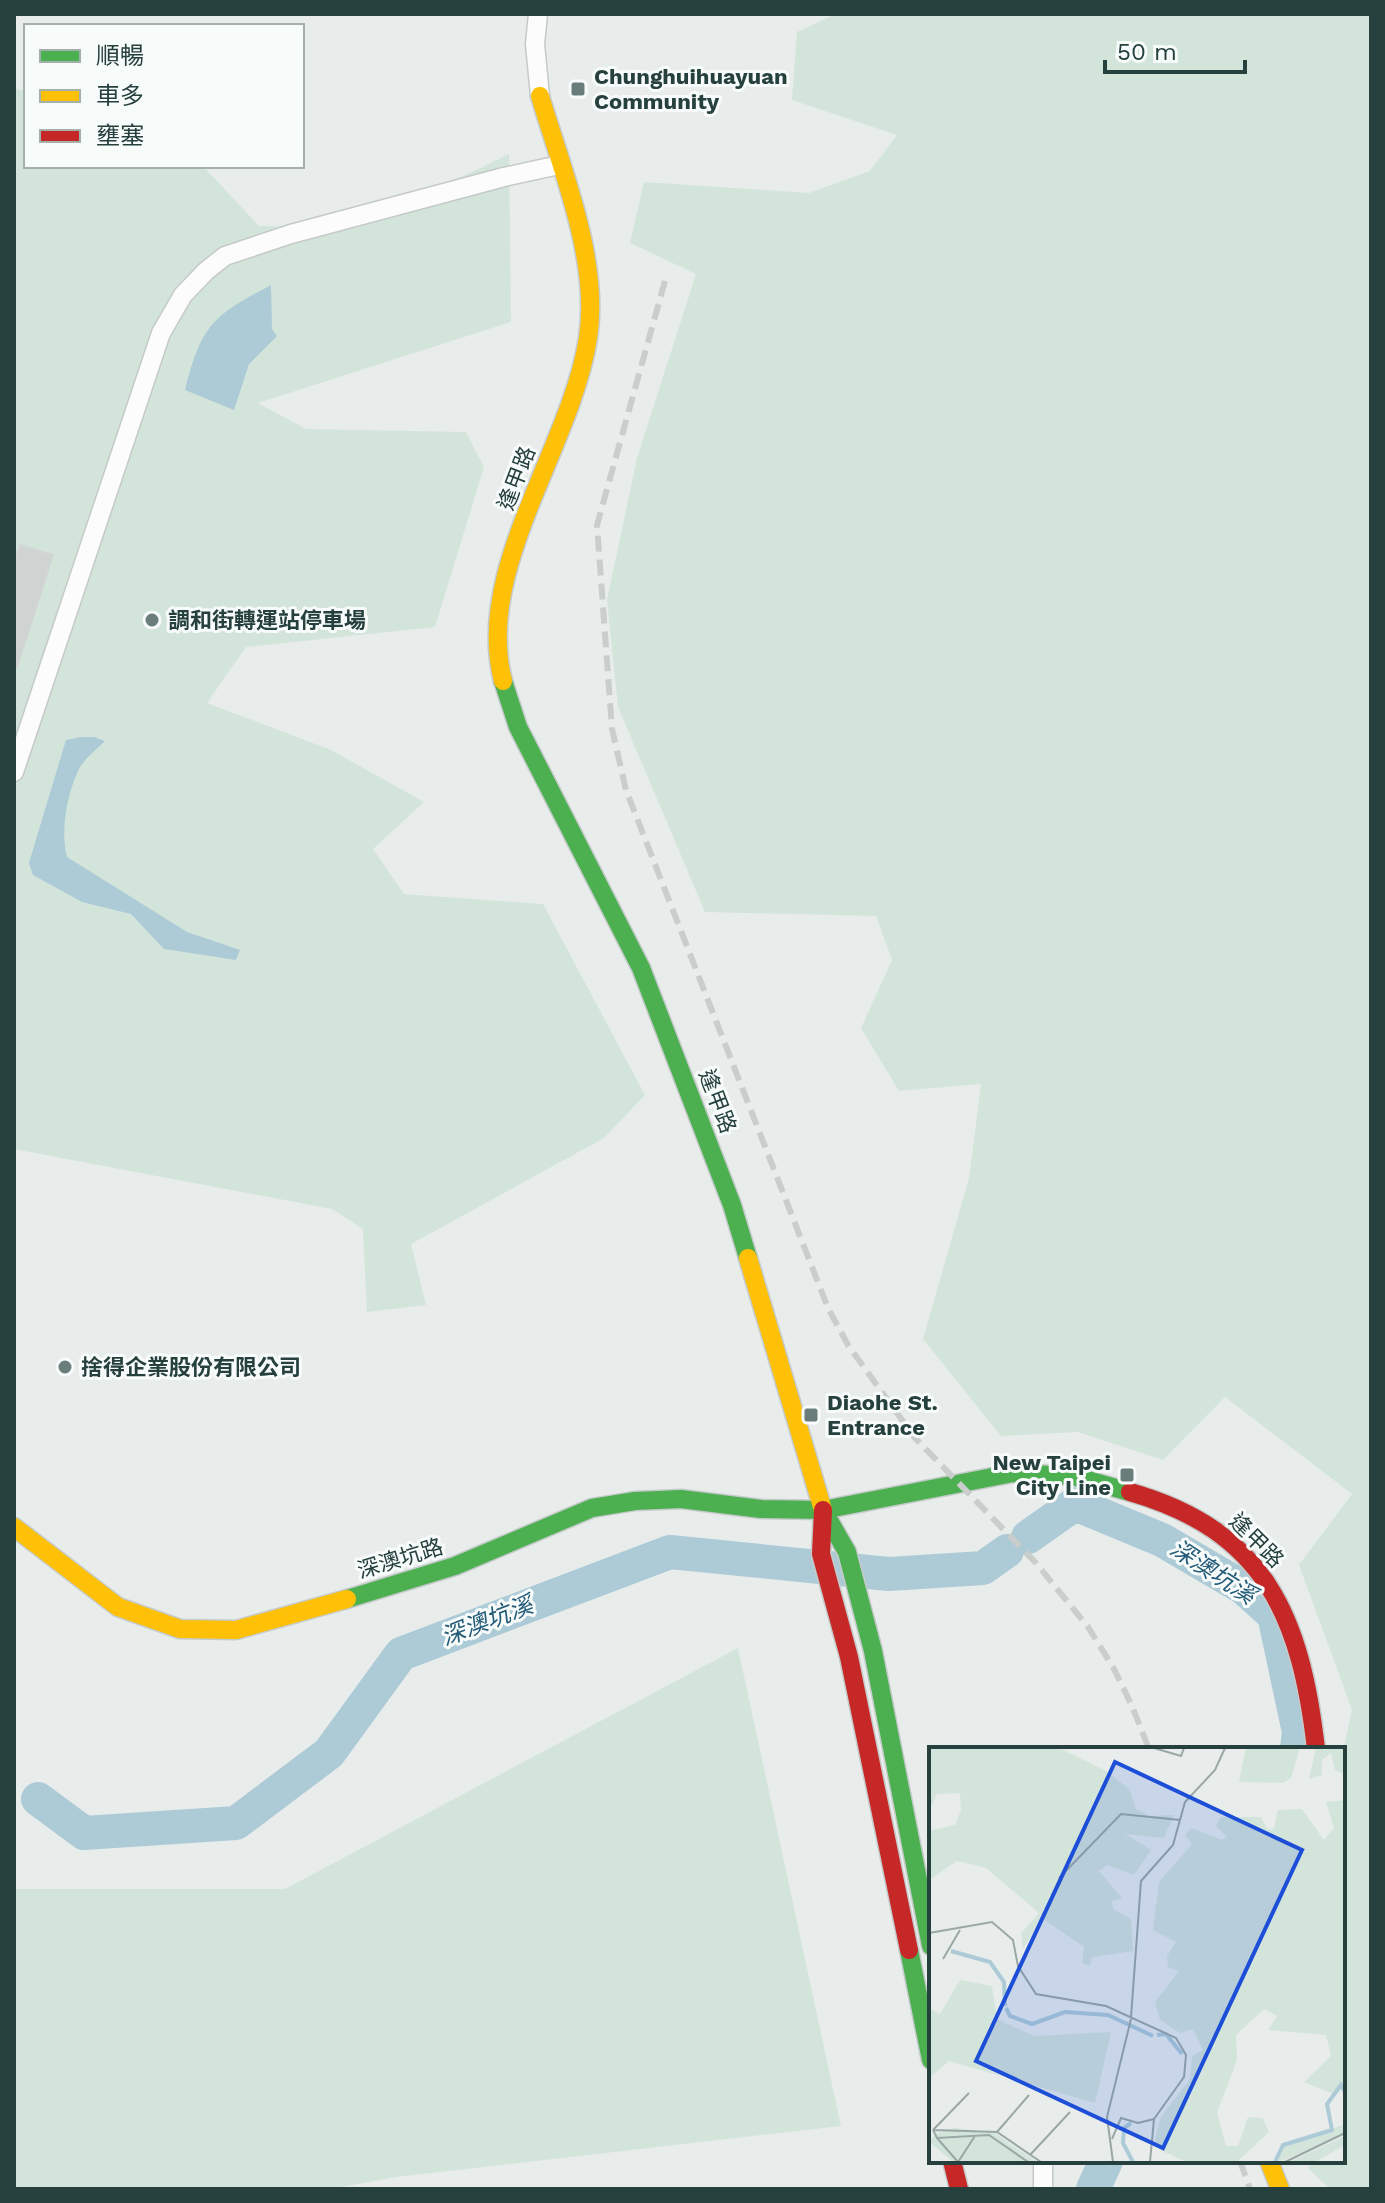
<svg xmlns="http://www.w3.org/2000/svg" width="1385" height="2203" font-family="'Work Sans','Noto Sans TC',sans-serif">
<rect width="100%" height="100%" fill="#e8edeb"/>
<!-- green -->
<path fill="#d3e4db" d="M836 14H1371V2189H1330L1309 2169 1308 2161H1343V1751L1352 1710 1299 1565 1352 1494 1225 1397 1163 1460 1078 1432 1001 1436 923 1339 969 1178 981 1084 899 1091 861 1028 892 960 876 916 705 912 618 707 607 600 637 458 696 274 630 243 644 182 809 193 870 171 897 135 792 100 797 32Z
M14 88 26 91V166H203L259 226 357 228 509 154 511 322 258 403 306 429 466 432 484 467 435 627 246 647 207 703 331 750 424 802 373 849 404 894 543 904 645 1095 604 1138 411 1244 426 1305 367 1312 363 1229 332 1209 14 1149Z
M738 1648 841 2126 396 2177 332 2189H14V1889H285Z"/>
<!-- water -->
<path fill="#adcad7" d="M271 285 272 329 277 336 249 364 234 410 185 390C202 324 213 316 271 285Z
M81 737H94L105 741C97 749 84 759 79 769 67 794 60 830 67 857L187 932 240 950 236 960 164 949 131 914 82 902 33 875 29 863 66 740Z"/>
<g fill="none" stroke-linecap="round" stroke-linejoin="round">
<!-- river -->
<path stroke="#adcad7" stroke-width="34" d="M1028 1537 1075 1504 1162 1540 1244 1588 1274 1615 1299 1732 1297 1749
M38 1799 84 1833 236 1823 329 1753 401 1654 670 1552 889 1574 983 1568 1007 1551
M1093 2189 1106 2161"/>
</g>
<!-- building -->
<path fill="#cfd4d3" stroke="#d1d6d4" stroke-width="2" d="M20 545 53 555 17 667 14 666V564Z"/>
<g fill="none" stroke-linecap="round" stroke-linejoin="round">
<!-- street casing -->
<g stroke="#c5cac8" stroke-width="21">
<path id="street" d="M538 14 535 44 540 96
M14 772 161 333 183 295 206 271 225 256 291 234 504 177 559 165
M1043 2189V2161"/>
</g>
<!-- fast casing -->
<g stroke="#c5cbca" stroke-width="21">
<path id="fast" d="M503 681 518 727 641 968 732 1205 748 1258
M823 1510 847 1552 873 1651 931 1946
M347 1599 455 1566 592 1508 635 1501 681 1499 761 1509 823 1510 1013 1473 1073 1476 1130 1492
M909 1950 931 2060"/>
</g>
<!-- slow casing -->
<g stroke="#c5cbca" stroke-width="21">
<path id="slow" d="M503 681C474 569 571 448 588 338 600 261 562 170 540 96
M748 1258 823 1510
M14 1527 118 1607 180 1629 236 1630 347 1599
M1269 2161 1280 2189"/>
</g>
<!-- jam casing -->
<g stroke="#c5cbca" stroke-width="21">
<path id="jam" d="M1130 1492C1266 1531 1301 1618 1316 1749
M823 1510 821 1554 849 1657 909 1950
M952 2161 959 2189"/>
</g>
<!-- street -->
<use href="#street" stroke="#fcfcfc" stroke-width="18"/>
<!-- fast -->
<use href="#fast" stroke="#4caf50" stroke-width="18"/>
<!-- slow -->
<use href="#slow" stroke="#ffc107" stroke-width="18"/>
<!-- jam -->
<use href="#jam" stroke="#c62828" stroke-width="18"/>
<!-- rail -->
<path stroke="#c9cdcc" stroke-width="6" stroke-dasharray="16 8" stroke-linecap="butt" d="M665 281 597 525 612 729 626 790 828 1308 848 1345 915 1438 1036 1563 1088 1627 1113 1667 1132 1706 1149 1749
M1240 2161 1250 2189"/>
</g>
<!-- markers -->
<g fill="#6a7d7a" stroke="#f7fbfa" stroke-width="3">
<rect x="570" y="81" width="16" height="16" rx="4"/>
<circle cx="152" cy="620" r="8"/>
<circle cx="65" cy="1367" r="8"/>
<rect x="803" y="1407" width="16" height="16" rx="4"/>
<rect x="1119" y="1467" width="16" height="16" rx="4"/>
</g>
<g text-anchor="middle" stroke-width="6" stroke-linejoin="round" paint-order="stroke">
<!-- poi labels -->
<g font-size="22" font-weight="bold" fill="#26403d" stroke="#f7fbfa" text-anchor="start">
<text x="594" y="84">Chunghuihuayuan<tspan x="594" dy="25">Community</tspan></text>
<text x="168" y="628">調和街轉運站停車場</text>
<text x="81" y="1375">捨得企業股份有限公司</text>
<text x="827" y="1410">Diaohe St.<tspan x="827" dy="25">Entrance</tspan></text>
<text x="1111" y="1470" text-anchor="end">New Taipei<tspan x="1111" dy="25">City Line</tspan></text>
</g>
<!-- street labels -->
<g font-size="22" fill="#26403d" stroke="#f7fbfa">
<text transform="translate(516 478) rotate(-69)" y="8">逢甲路</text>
<text transform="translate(718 1101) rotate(69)" y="8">逢甲路</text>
<text transform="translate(1257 1540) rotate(45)" y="8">逢甲路</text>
<text transform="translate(400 1558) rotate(-17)" y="8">深澳坑路</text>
</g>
<!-- water labels -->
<g font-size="24" font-style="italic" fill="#245b78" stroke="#f7fbfa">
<text transform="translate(1213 1572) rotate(33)" y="8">深澳坑溪</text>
<text transform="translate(487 1621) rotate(-21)" y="8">深澳坑溪</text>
</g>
</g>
<!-- overview -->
<g transform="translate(929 1747)">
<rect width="416" height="416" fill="#e8edeb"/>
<path d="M0 1H130L177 24 200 42 207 62 220 69 245 68 235 91 196 87 222 103 205 128 178 118 170 124 193 151 183 154 184 162 202 172 204 204 163 210 161 219 153 216 155 200 113 171 94 202 92 186 110 166 57 121 28 114 0 133V84L26 78 32 63 31 46 8 47 0 64ZM317 1H371L362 31 354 36 310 35ZM387 1H416V28L406 23 402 6 393 13V28L380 32ZM416 53V339L404 347 375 335 402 309 397 288 339 283 348 269 335 262 307 288 308 313 288 365 297 399H309L319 370 334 371 340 385 308 415H257L231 403 226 392 232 370 261 332 263 309 274 303 264 282 251 286 231 273 226 255 250 224 239 220 238 209 247 195 224 183 230 135 263 97 256 88 262 81 293 93 298 90 287 79 292 70H332L339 83 345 81 349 63 373 62 395 93 405 81 397 55ZM31 233 63 239 68 272 105 289 182 285 166 356 20 314 0 331V261L11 267ZM416 377V385L401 394 349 415 354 400ZM26 381 66 386 108 415H24L0 395 8 386ZM416 389V398L386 415H360Z" fill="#d3e4db"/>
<path fill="none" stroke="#adcad7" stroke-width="4" d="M22 204 61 215 75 235 76 259M77 261 81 269 103 277 136 265 179 268 224 289M228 288 237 287 253 307M202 376 195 381 194 396 204 415M346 415 354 398 403 383 398 357 412 338 416 345"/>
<path fill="none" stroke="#9aa8a5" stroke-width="2" d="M225 1 252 9 255 1M130 131 192 67 251 73M0 186 63 175 84 193 89 219 107 247 177 259 247 291 257 308 255 330 225 372 221 415M14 212 31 183M202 270 212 134 244 98 256 55 286 23 296 1M4 383 68 385 112 415M4 383 8 391 60 388 99 415M4 383 40 346M68 385 100 348M8 391 29 415 46 389M183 392 192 371 209 376 225 372M101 408 141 365M184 415 178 370 202 272M356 415 416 386"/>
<path fill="#1d4ed8" fill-opacity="0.15" stroke="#1d4ed8" stroke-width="4" d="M186 15 373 103 234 401 47 314Z"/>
<rect width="416" height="416" fill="none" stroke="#26403d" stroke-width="4"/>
</g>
<!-- border -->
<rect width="1385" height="2203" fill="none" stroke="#26403d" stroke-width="32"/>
<!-- legend -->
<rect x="24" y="24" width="280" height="144" fill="#f7fbfa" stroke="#a3b0ae" stroke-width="2"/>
<rect x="40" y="50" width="40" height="12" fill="#4caf50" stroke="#a3b0ae" stroke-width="2"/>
<text x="96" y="64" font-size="24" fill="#26403d">順暢</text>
<rect x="40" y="90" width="40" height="12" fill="#ffc107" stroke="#a3b0ae" stroke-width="2"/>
<text x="96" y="104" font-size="24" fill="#26403d">車多</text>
<rect x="40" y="130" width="40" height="12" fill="#c62828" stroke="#a3b0ae" stroke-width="2"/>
<text x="96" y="144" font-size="24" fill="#26403d">壅塞</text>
<!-- scale -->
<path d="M1105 60v12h140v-12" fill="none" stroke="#26403d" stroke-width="4"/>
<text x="1117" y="60" font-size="24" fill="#26403d" stroke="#f7fbfa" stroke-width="6" paint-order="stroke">50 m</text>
</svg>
